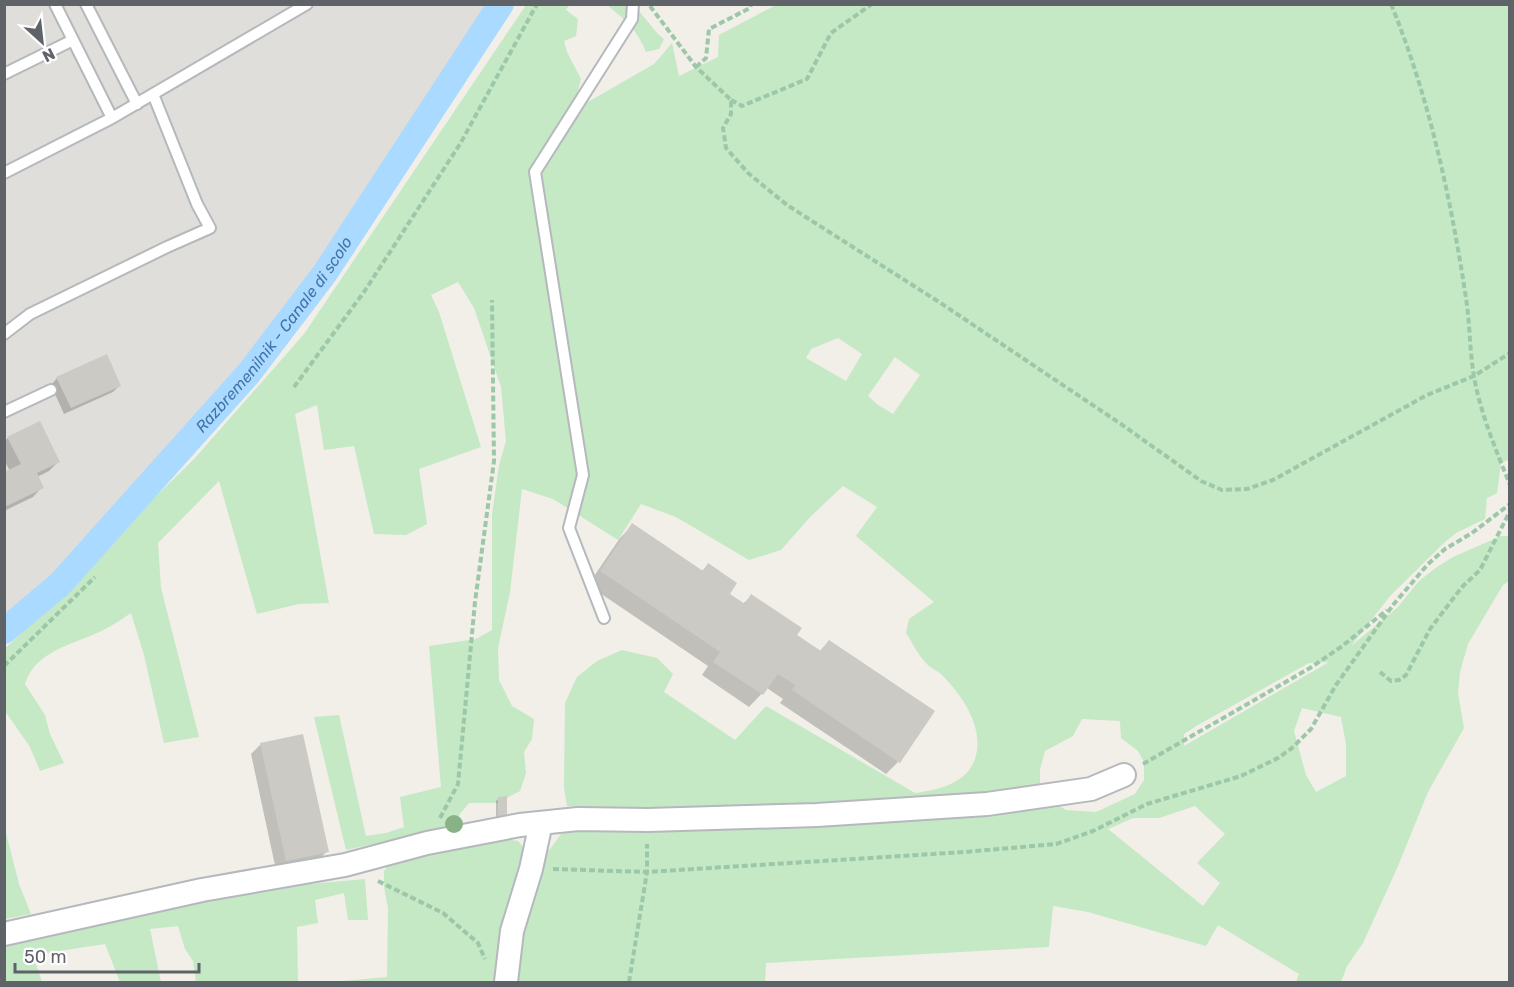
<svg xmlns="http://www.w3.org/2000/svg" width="1514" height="987" font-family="Rubik,sans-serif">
<rect width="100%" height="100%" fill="#f1efe8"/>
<!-- industrial -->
<path fill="#e0deda" d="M5 5H501L325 273 249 373 60 584 5 631Z"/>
<!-- green -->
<path fill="#c5e8c5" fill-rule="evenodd" d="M526 5H569L566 10 578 19 576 36 564 41 567 52 581 79 577 94 581 106 654 64 672 43 679 76 718 57 719 35 776 5H1509V463L1507 460 1501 464 1497 493 1487 498 1485 519 1456 533 1445 542 1390 596 1351 646 1397 608 1419 581 1437 567 1453 557 1501 536H1509V581L1503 585 1468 644 1460 672 1458 693 1464 728 1428 792 1398 866 1363 943 1347 966 1341 982H1296L1299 974 1218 925 1206 946 1088 912 1053 906 1049 947 766 963 765 982H331L387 977 388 908 384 887V871L392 861 469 847 497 838 518 841 526 850 544 857 562 833 581 825 655 813 567 806 564 787 565 703 577 677 597 661 622 650 657 658 673 674 664 692 735 740 766 706 915 793C938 790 966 784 975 759 985 728 963 696 941 674 936 670 930 668 926 663 918 655 912 642 906 633L909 619 934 602 856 536 877 507 843 486 810 517 781 550 749 560 676 517 641 504 618 540 553 499 522 489 510 592 498 648 499 680 512 706 534 719 532 739 524 752 526 773 520 791 497 803H469L460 814 454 826 346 850 314 717 339 715 366 836 386 833 404 827 400 797 441 787 429 646 476 639 492 630V515L499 465 506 441 501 387 474 308 458 282 431 295 439 312 481 447 419 469 427 524 406 535 374 534 354 446 324 450 317 405 295 414 329 603 299 604 257 614 219 481 158 543 161 588 199 737 164 743 144 655 131 613C123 618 115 624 107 628 79 644 36 648 25 684L45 715 50 734 64 763 40 771 30 747 5 711 4 649 40 617 88 563 195 458 304 334ZM838 338 862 354 846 381 806 358 811 349ZM895 357 920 375 893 414 878 405 868 396ZM1329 662 1184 746V734L1198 725 1309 663ZM1302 708 1341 717 1346 744V776L1316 792 1306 775 1294 731ZM1082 719 1120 721 1121 738 1138 751 1144 762V780L1135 794 1096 812 1066 810 1040 794V769L1045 751 1073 736ZM1195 806 1225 834 1197 863 1220 883 1203 906 1108 829 1133 818H1159Z
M607 5H634L657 33 664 39 659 49 646 52C638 31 624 18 607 5Z
M5 829 19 884 31 914 5 919Z
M365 879 368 920H348L344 893 315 900 318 923 297 927 298 982H196L193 961 185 949 178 926 150 929 161 982H120L105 944 33 955 42 982H5L4 943 255 889Z"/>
<!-- shadow -->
<path fill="#0003" d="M57 378 119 386 113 392 64 414 51 385Z
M8 438 58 462 49 471 37 477 42 487 33 497 4 511V474L10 471 4 460V441Z
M633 525 702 571 708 565 728 594 743 604 751 596 795 636 819 652 829 641 898 762 886 774 780 703 783 699 767 688 749 707 702 675 708 666 588 585 620 538Z
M261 744 327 851 318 861 276 870 251 754Z
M499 798 506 820 496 823V801Z"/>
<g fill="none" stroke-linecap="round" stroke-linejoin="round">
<!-- canal -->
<path stroke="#aadaff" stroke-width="26" id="s1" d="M4 631 60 584 249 373 325 273 501 4"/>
</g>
<!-- building -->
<path fill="#cccac5" d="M107 354 121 386 71 408 56 377Z
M40 421 60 462 37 473 44 488 7 506 4 501V472L21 464 7 437Z
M632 523 703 571 708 563 737 583 730 594 745 604 751 594 802 628 797 635 821 651 829 640 935 711 900 763 792 690 795 685 778 674 763 695 713 662 720 652 600 571Z
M303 734 329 852 286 861 260 743Z
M507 796V821L498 820V797Z"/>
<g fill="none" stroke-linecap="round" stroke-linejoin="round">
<!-- service casing -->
<g stroke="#b5b8bc" stroke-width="14">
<path id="service" d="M55 4 112 118
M86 4 137 104
M4 74 73 40
M4 173 112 118 307 4
M4 334 30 314 167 247 210 228 197 204 153 94
M4 412 51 390
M604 618 569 528 583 475 535 172 632 19 633 4"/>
</g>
<!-- minor casing -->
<g stroke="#b5b8bc" stroke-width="26">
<path id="minor" d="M4 934 202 890 345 865 427 843 520 825 578 819 648 820 817 815 987 804 1091 789 1124 775
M506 982 512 931 531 869 541 823"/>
</g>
<!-- path -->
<path stroke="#9cc7a9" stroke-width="4" stroke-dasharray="6 3" stroke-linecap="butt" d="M1391 4C1430 99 1452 204 1467 305 1470 329 1470 354 1474 377 1481 415 1496 450 1510 485
M650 6 696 67 731 100V114L723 128 726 148 748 173 787 205 939 302 1121 424 1201 481 1222 490 1247 489 1273 480 1427 395 1474 376 1510 353
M696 67 706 58 709 29 750 8 751 4
M731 100 742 106 807 79 831 33 872 4
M294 387 364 292 460 144 537 4
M1393 605 1428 564 1445 549 1472 533 1510 504
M4 666 95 577
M1380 672 1391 681 1399 680 1406 675 1430 629 1462 587 1480 570 1510 511
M1143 764 1310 668 1341 647 1387 610
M440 818 458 784 475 602 494 461 492 300
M553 869 647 872 965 852 1056 844 1093 831 1147 804 1241 776 1278 758 1292 748 1311 729 1336 685 1393 605
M378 881 443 913 478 943 485 959
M629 982 647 872V844"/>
<!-- service -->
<use href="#service" stroke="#fff" stroke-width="10"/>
<!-- minor -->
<use href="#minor" stroke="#fff" stroke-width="22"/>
</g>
<!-- trees -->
<circle fill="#89b387" cx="454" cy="824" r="9"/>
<g text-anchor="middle" stroke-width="4.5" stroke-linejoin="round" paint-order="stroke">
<!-- water labels -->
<g font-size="16" font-style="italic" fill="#4174aa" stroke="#fff">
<text dy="6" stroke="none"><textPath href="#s1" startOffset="402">Razbremenilnik - Canale di scolo</textPath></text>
</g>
</g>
<!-- border -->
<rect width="1514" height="987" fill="none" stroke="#5f6368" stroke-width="12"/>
<!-- north arrow -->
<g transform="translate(42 42) rotate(153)" stroke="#ffffff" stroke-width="4.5" paint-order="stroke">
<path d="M0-4.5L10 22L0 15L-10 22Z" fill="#5f6368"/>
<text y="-9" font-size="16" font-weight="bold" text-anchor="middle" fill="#5f6368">N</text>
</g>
<!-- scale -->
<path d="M15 963v9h184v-9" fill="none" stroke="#5f6368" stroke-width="3"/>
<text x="24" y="963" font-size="18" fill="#5f6368" stroke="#ffffff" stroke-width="4.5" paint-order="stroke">50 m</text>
</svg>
